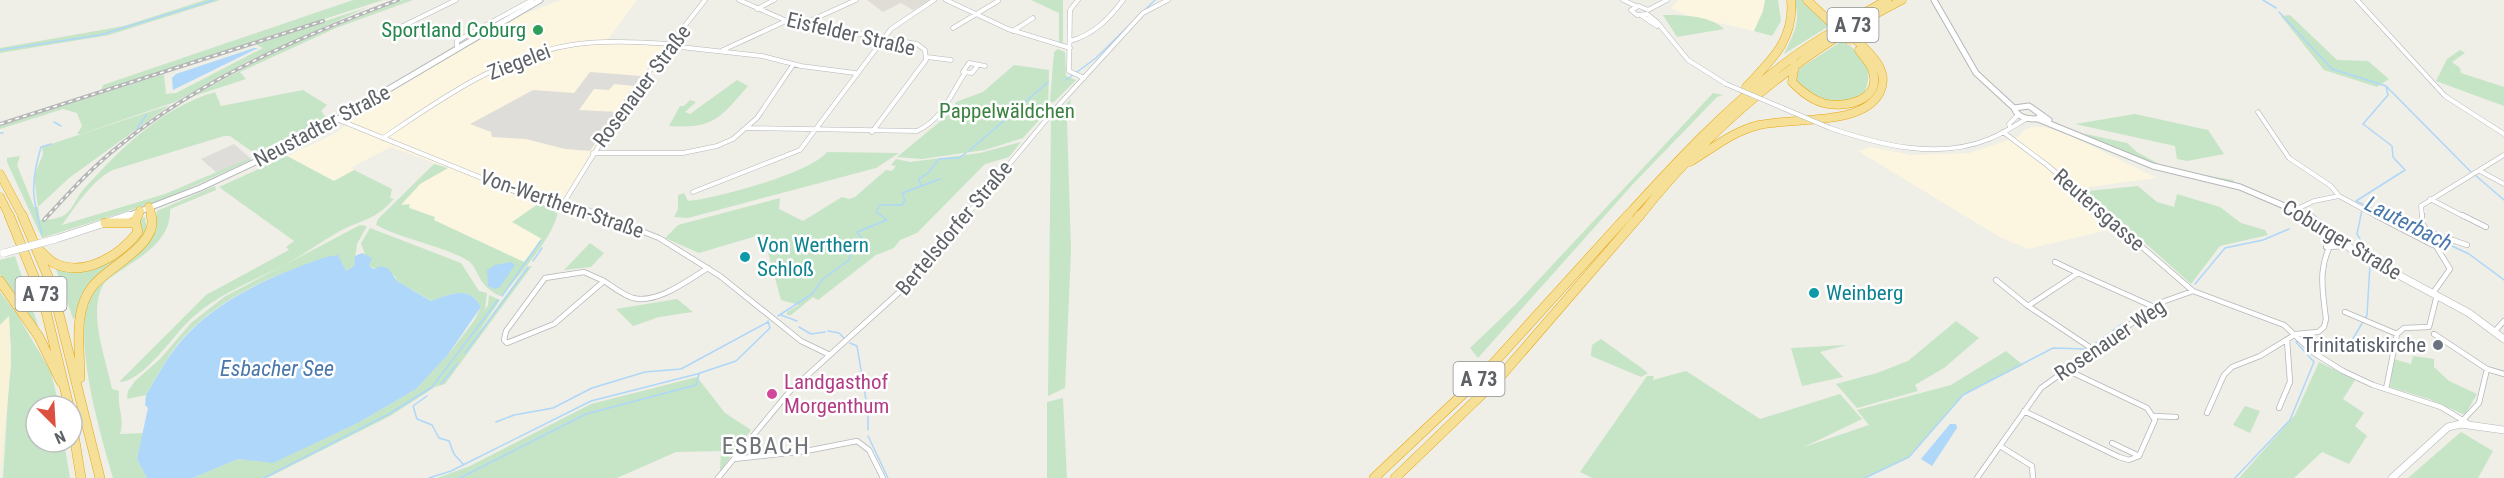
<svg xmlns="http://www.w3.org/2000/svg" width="2504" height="478" font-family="'Roboto Condensed',sans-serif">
<rect width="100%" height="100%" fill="#efeee7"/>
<!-- commercial -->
<path fill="#fcf6e0" d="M561 0H637L606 42 669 47 558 208 538 204 513 222 542 239 524 262 462 235 433 220 434 217 409 207V205H401L420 184 448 168 391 147 352 167 354 170 334 181 287 156 336 133 372 104 513 18Z
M1678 0H1765L1763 11 1754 31 1685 15 1671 8Z
M2032 127H2045L2069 135 2157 178 2074 189 2117 228 2028 249 1998 236 1858 151 1871 147 1911 155 1969 153 2020 136 2023 131Z"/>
<!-- industrial -->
<path fill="#deddd9" d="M590 72 641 76 634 86 614 84 609 90 594 89 579 110 617 112 590 151 565 149 526 139 492 137 491 132 470 124 533 90 574 93Z
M234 144 250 158 217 173 201 159Z"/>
<!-- education -->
<path fill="#dfddd5" d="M867 0H930L913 10 901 3 883 12Z"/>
<!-- green -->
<path fill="#c6e5c6" d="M205 0H220L109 35 0 53V48L124 26Z
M353 0H383L101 91 103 85Z
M402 0H413L336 28 240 72 246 79 191 97 282 48Z
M1031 0H1063V43H1059V13Z
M1765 0H1778L1781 21 1772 36 1754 31 1763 11Z
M1794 0H1803L1829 26 1784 54C1793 35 1802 21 1794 0Z
M368 7 248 61 175 102 81 134H77L82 126 77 113 63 109 0 129V126L164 74 166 94 176 93 263 48 255 44Z
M1663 15C1681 15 1710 15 1724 29L1677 37Z
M2290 15 2337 60 2368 61 2389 79 2377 87 2324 70 2281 16Z
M1842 41C1866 54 1876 72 1862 97 1838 105 1805 105 1795 77L1800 68Z
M1058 49 1065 52 1066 76 1076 80 1053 103 1050 101 1054 52Z
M2460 50 2465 53 2452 62 2460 68 2461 73 2504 87V106L2436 81 2447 59Z
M1014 65 1049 70 1048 110 1023 138 985 150 922 159 897 157 948 115 956 102 983 92Z
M737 80 748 86C720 118 714 129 669 126L680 106H684L690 100 696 102 685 112 690 114Z
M303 90 327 105 321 111 328 120 254 153 230 136H224L113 170C92 180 75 207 62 225L165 194 250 158 251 160 165 199 42 238 7 162V158L20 156 17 165 34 207H38L34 177 43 154 42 147 170 105 69 178 38 207 40 220C48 220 61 219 67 213 73 208 77 197 83 190 120 149 161 108 215 92L221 106Z
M1713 93 1723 95 1717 97 1633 184 1478 358 1470 348 1516 304Z
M1071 99 1067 120 1071 251 1065 388 1048 396 1051 119Z
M2135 114 2208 130 2224 154 2187 161 2177 159 2175 146 2075 124Z
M2081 133 2127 143 2137 152 2168 169 2233 180 2236 183 2165 169Z
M1021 142 1009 157 985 164 917 233 900 240 894 248 876 255 818 300 813 297 791 315H787V312L799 305 781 300 763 234 699 253 665 238 678 225 780 198 779 209 803 221 842 197 849 199 855 197 886 170 892 171 896 166 891 165 896 159 910 162 980 153Z
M827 152 899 153 876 168 688 218 674 217 678 209V195L684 193 688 201C715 199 811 173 827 152Z
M287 156 334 181 354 170 392 189 390 198 394 199C374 221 363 219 340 231 324 240 309 251 293 260 256 281 213 294 184 326 170 341 140 383 119 382L206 295 289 250 286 247 294 241 219 187Z
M434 164 448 168 420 184 401 205 410 204 409 208 435 217 434 220 524 262 542 239 512 222 538 204 558 208C558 233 519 274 504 294L500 296C475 284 480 268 467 260 438 244 404 240 376 225L378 219Z
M215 186 216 190 170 209C172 246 129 262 105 282 86 310 106 358 112 389L119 391C117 407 125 419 120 434L143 433 137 459 147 478H113C101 435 66 324 96 286 110 268 134 253 151 238L156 231 157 211Z
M2138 186 2157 202 2174 207 2177 194 2220 207 2241 223 2265 230 2268 235 2220 246 2191 284 2087 191Z
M145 217 147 232 137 245 100 275 77 317 73 319 56 269C99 269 108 257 141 232L140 219Z
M360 225 367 226 357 244 354 266 346 271 338 256C281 270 221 295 181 340 167 356 157 377 146 395L127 399 128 391 135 381 160 359 191 323 224 297Z
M370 228 461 263 479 291 487 293 485 309 475 324 488 305 489 295 500 300 474 339 527 267 532 266 445 384 435 387 390 416 267 478H193L238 459 274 462 358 423 416 389 447 356 474 321 481 307C469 285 451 294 432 301L397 281 395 276 369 266 361 243Z
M590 243 604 253 591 267 564 270Z
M15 256 42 338 0 274V260Z
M0 292 17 314 51 372 59 406H36V442H64L70 478H3L11 350 9 317 0 325Z
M677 299 693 312 659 317 633 326 616 309Z
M1956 321 1979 338 1944 368 1915 385 1918 391 1857 408 1836 384 1877 373 1908 361Z
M1601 339 1643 369 1648 373 1641 377 1591 356 1592 345Z
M1847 345 1820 352 1843 377 1802 386 1791 348Z
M2006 351 2023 365 1963 395 1909 457 1865 478H1592L1580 472 1647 376H1654L1653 380 1686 371 1760 419 1840 394 1862 419 1804 447 1869 425 1857 410 1951 385Z
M2413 356 2434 359V367L2449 381 2477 394 2465 415 2429 399 2390 387 2394 359 2411 364Z
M2319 362 2355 380 2343 399 2364 413 2355 426 2367 436 2349 464 2322 452 2294 478H2239L2295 415Z
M697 377 725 413 751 430 720 471 721 451 676 452 617 478H437L470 466 591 404Z
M1063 398 1067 478H1047V402Z
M2245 406 2260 411 2250 433 2233 425Z
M2461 432 2493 451 2478 478H2408Z"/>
<!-- sand -->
<path fill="#f8f2d9" d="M9 316 11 365 0 478V325Z"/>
<!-- water -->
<path fill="#aed7f9" d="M254 48H258L173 90 172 78 176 74Z
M362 253 372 258 369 266 374 269 380 266 388 268 397 281 431 301C452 294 469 285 481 307L447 356 416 389 358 423 273 463 238 459 193 478H147L137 459 148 408 145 405 146 395C157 377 167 357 181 341 218 298 274 275 326 257L338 255 346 271 354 266 355 256Z
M511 262 515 265 500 287 495 289 488 286 487 270 495 265Z
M1950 424H1956L1957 428 1932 466 1921 459Z"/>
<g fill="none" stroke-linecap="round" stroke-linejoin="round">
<!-- stream -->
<path stroke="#aed7f9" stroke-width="1.5" d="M2263 0 2276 8
M2279 12 2332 69 2386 86 2471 172
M0 50 100 35 214 0
M1066 80 1096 58 1155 0
M2386 86 2388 95 2363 124 2392 146 2393 157 2405 170 2356 201 2426 234
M54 122 61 126
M137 129 146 115
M0 133H3
M969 151 1048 82
M2475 175 2504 200
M921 186 940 179
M2362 210 2357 234 2370 256
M42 234C32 196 30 185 41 147L51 144
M2433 237 2469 254 2504 280
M533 261 542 248
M2195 284 2225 248 2263 240 2289 229
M502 296 541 240
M781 315 797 321
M778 316 812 294 823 279 849 260 850 255 840 250 862 244 864 241 857 232 887 220 876 212 880 205H902L905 200 902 193 921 186 919 179 928 173 939 159 959 158 966 153
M799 327 811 334 825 332
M828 331 839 333 844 338
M2305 340 2348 347 2367 315 2370 264
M850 343 857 346 868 412V430
M2093 345 2122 324
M465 353 528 267
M441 384 457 364
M427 396 413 406 417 419 432 425 439 438 449 441 454 454 463 464
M496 422 514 415 553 408 592 388 645 372 681 369 768 322
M868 436 888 478
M264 478 389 414 432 387 498 300
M429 478 451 471 591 401 697 374 736 361 770 328 768 321
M460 478 586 414 696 385 699 374
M1865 478 1909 457 1963 395 2053 348 2086 349
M2235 478 2290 420 2314 362 2296 342 2300 341"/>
<!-- minor-far1 casing -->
<g stroke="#b4b7ba" stroke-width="5">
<path id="minor-far1" d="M739 0 787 21 917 44 925 50 926 60 872 132
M946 0 1008 29 1070 48
M1078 0 1070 10 1069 71 1084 78
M1623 0 1636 6
M2357 0 2445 96 2504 134
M757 9 774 0
M1648 10 1639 6 1631 10 1637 15 1647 14 1657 22 1688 60 1726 84
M1648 10 1667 0
M1642 16 1657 26
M803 24 856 0
M403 26 456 0
M953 28 998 1
M1013 31 1033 18
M1070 41C1093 35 1109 19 1123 0
M457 46V41L532 0
M671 46 762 56 801 66 855 73
M723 50 786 21
M927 57 951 60
M978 65 972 73 963 72 969 63 985 66
M2258 112 2289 158 2331 186 2339 196
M339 120 526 196 581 207 605 217
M2010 127 2009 124 2018 115
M747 128 917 131C943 119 950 95 965 73
M1830 128C1880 145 1938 160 1989 139 2002 134 2014 126 2026 119
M2003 132 2047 165 2107 217
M383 138C441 99 501 56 571 45 604 40 638 42 672 44
M593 153H683L717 146 733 139 757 118 793 65
M2480 171 2504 184
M693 192 800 150 891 29 934 0
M2430 199 2465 217
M563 204 629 97 705 0
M2297 209 2314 201 2339 196 2378 217
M965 217 1057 107 1143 13 1168 0
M2422 217 2421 206 2504 155"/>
</g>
<!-- minor casing -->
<g stroke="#b4b7ba" stroke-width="6">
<path id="minor" d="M601 215 659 238 720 276 801 341 830 355
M2105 215 2193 291
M2375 215 2433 245
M2422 215V223L2450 269 2433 293
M2462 215 2486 227
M2426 231 2467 245
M2326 247 2347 246
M2055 262 2078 273
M584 272 604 281 554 324 507 343 504 340 506 331 545 278Z
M1996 280 2028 306 2094 350
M604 281C613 287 623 295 633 298 658 304 688 280 708 268
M2028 306 2078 273 2154 307
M2345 312 2397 334
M2495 331 2504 321
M2434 334 2487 369 2504 374
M2386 389 2397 334 2404 328 2429 327 2437 295
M2279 408 2290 382 2287 340
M2024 411 2119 457 2129 460 2139 456 2155 420 2147 408 2065 369
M2207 413 2224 375 2232 367 2260 356 2296 334 2318 332 2324 327 2326 319C2322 288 2317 263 2336 236
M2154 416 2176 417
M2464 419 2479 403 2487 369
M2112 443 2139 456
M2000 446 2032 466 2033 478
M734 459 806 451 857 441 869 450 883 478
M718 478 790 391 906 286 966 215
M1977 478 2041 388 2149 311 2165 301 2193 291 2284 325 2314 353 2343 371 2373 385 2441 407 2469 424"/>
</g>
<!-- tertiary-far1 casing -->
<g stroke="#b4b7ba" stroke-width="7">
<path id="tertiary-far1" d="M1934 0 1976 73 2014 108
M2041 115 2037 119C2027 119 2018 118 2014 108L2029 106 2049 120
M2038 119 2153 166 2240 187 2310 217
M125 217 200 188 304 139 540 0"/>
</g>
<!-- tertiary casing -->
<g stroke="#b4b7ba" stroke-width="8">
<path id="tertiary" d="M2308 215 2354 251 2469 313 2504 339
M56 239 129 215
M2392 478 2448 427 2461 424 2504 430"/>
</g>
<!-- motorway-far1 casing -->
<g stroke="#e6a711" stroke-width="9">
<path id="motorway-far1" d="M1807 0 1826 18
M1795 64 1792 82C1801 91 1810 99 1823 103 1845 109 1884 100 1872 69 1870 63 1863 56 1859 50
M1746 87C1771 61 1795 39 1791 0
M1690 162C1712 149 1733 131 1759 125 1792 117 1863 127 1880 92 1891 70 1868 51 1854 38
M0 174 23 217
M0 197 10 217
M149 207 152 217
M137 217 140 211
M1626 217C1676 162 1726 108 1785 63 1817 39 1852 20 1887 0
M1639 217C1712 125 1798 53 1902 0"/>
</g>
<!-- motorway casing -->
<g stroke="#e6a711" stroke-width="10">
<path id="motorway" d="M9 215 43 299 69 406
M22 215 52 286 100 478
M105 223H136
M38 249C44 254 49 261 56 264 86 277 120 255 138 232L135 221 138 215
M0 281 39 337 61 382
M80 378C80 349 73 311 92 287 108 266 160 245 151 215
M72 423 81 478
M1374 478 1480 378 1628 215
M1395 478 1500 377 1640 215"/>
</g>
<!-- minor-far1 -->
<use href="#minor-far1" stroke="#fff" stroke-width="4"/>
<!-- minor -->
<use href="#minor" stroke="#fff" stroke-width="4.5"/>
<!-- tertiary-far1 -->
<use href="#tertiary-far1" stroke="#fff" stroke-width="5"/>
<!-- tertiary -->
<use href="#tertiary" stroke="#fff" stroke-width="7"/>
<!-- motorway-far1 -->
<use href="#motorway-far1" stroke="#f6e098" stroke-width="8"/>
<!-- motorway -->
<use href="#motorway" stroke="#f6e098" stroke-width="9"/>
<!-- rail casing -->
<g stroke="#b5b6b6" stroke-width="4">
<path id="rail" d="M0 124 323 21
M44 220C68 194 91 168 119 146 201 79 299 37 398 0"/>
</g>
<!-- rail -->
<use href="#rail" stroke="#fff" stroke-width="1.5" stroke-dasharray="4" stroke-linecap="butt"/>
<!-- minor-bridge casing -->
<g stroke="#b4b7ba" stroke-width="5" stroke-linecap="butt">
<path id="minor-bridge" d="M1726 84 1830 128"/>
</g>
<!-- tertiary-bridge casing -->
<g stroke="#b4b7ba" stroke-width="8" stroke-linecap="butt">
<path id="tertiary-bridge" d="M4 253 56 239"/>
</g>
<!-- motorway-bridge casing -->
<g stroke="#e6a711" stroke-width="9" stroke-linecap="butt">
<path id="motorway-bridge" d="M1826 18 1850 41"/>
</g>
<!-- minor-bridge -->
<use href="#minor-bridge" stroke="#fff" stroke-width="4"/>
<!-- tertiary-bridge -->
<use href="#tertiary-bridge" stroke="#fff" stroke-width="7"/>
<!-- motorway-bridge -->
<use href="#motorway-bridge" stroke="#f6e098" stroke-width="8"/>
</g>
<!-- markers -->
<circle fill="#2e9e5b" stroke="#fff" stroke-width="2" cx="538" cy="30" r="6"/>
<g fill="#0f9aa8" stroke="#fff" stroke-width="2">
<circle cx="745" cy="257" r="6"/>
<circle cx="1814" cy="293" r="6"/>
</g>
<circle fill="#6b7280" stroke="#fff" stroke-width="2" cx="2438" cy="345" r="6"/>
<circle fill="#d1479c" stroke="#fff" stroke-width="2" cx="772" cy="394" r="6"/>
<g text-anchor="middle" stroke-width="5" stroke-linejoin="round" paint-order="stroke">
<!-- shield labels -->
<g fill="#fff" stroke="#8e9194" stroke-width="1.5">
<rect x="1827.5" y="8" width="51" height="34" rx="4.5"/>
<rect x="15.5" y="277" width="51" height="34" rx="4.5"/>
<rect x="1453.5" y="362" width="51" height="34" rx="4.5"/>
</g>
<g font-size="20" font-weight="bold" fill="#5e6266">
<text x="1853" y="32">A 73</text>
<text x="41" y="301">A 73</text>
<text x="1479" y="386">A 73</text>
</g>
<!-- leisure labels -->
<g font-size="21" fill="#27864d" stroke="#fff" text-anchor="end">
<text x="526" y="37">Sportland Coburg</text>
</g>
<!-- street labels -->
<g font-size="21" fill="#5e6266" stroke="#fff">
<text transform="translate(851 34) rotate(13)" y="7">Eisfelder Straße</text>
<text transform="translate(519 62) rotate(-21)" y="7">Ziegelei</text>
<text transform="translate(642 86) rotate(-53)" y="7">Rosenauer Straße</text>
<text transform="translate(322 126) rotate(-28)" y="7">Neustadter Straße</text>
<text transform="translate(562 204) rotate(19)" y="7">Von-Werthern-Straße</text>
<text transform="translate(2099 210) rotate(41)" y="7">Reutersgasse</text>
<text transform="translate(954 228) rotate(-50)" y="7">Bertelsdorfer Straße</text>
<text transform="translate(2342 240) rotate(31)" y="7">Coburger Straße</text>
<text transform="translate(2110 340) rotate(-34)" y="7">Rosenauer Weg</text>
</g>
<!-- park labels -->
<g font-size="21" fill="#3b8140" stroke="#fff">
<text x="1007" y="118">Pappelwäldchen</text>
</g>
<!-- culture labels -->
<g font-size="21" fill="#0d838f" stroke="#fff" text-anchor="start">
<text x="757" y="252">Von Werthern<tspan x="757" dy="24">Schloß</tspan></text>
<text x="1826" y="300">Weinberg</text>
</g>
<!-- worship labels -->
<g font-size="21" fill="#5b616d" stroke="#fff" text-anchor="end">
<text x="2426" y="352">Trinitatiskirche</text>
</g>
<!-- hotel labels -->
<g font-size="21" fill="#b23c85" stroke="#fff" text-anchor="start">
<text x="784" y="389">Landgasthof<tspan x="784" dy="24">Morgenthum</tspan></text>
</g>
<!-- water labels -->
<g font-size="22" font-style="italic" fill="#4b78ab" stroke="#fff">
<text transform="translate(2409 223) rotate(27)" y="8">Lauterbach</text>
<text x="277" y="376">Esbacher See</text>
</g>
<!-- quarter labels -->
<g font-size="24" letter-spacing="1.5" fill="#707478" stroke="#fff">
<text x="766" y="454">ESBACH</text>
</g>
</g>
<!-- north arrow -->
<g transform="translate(54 424) rotate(156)"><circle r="28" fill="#ffffff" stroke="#bfc0c2" stroke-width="1.5"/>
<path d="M0-4.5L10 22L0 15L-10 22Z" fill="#dd4f3f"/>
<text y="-9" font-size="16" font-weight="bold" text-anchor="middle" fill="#5e6266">N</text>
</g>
</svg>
